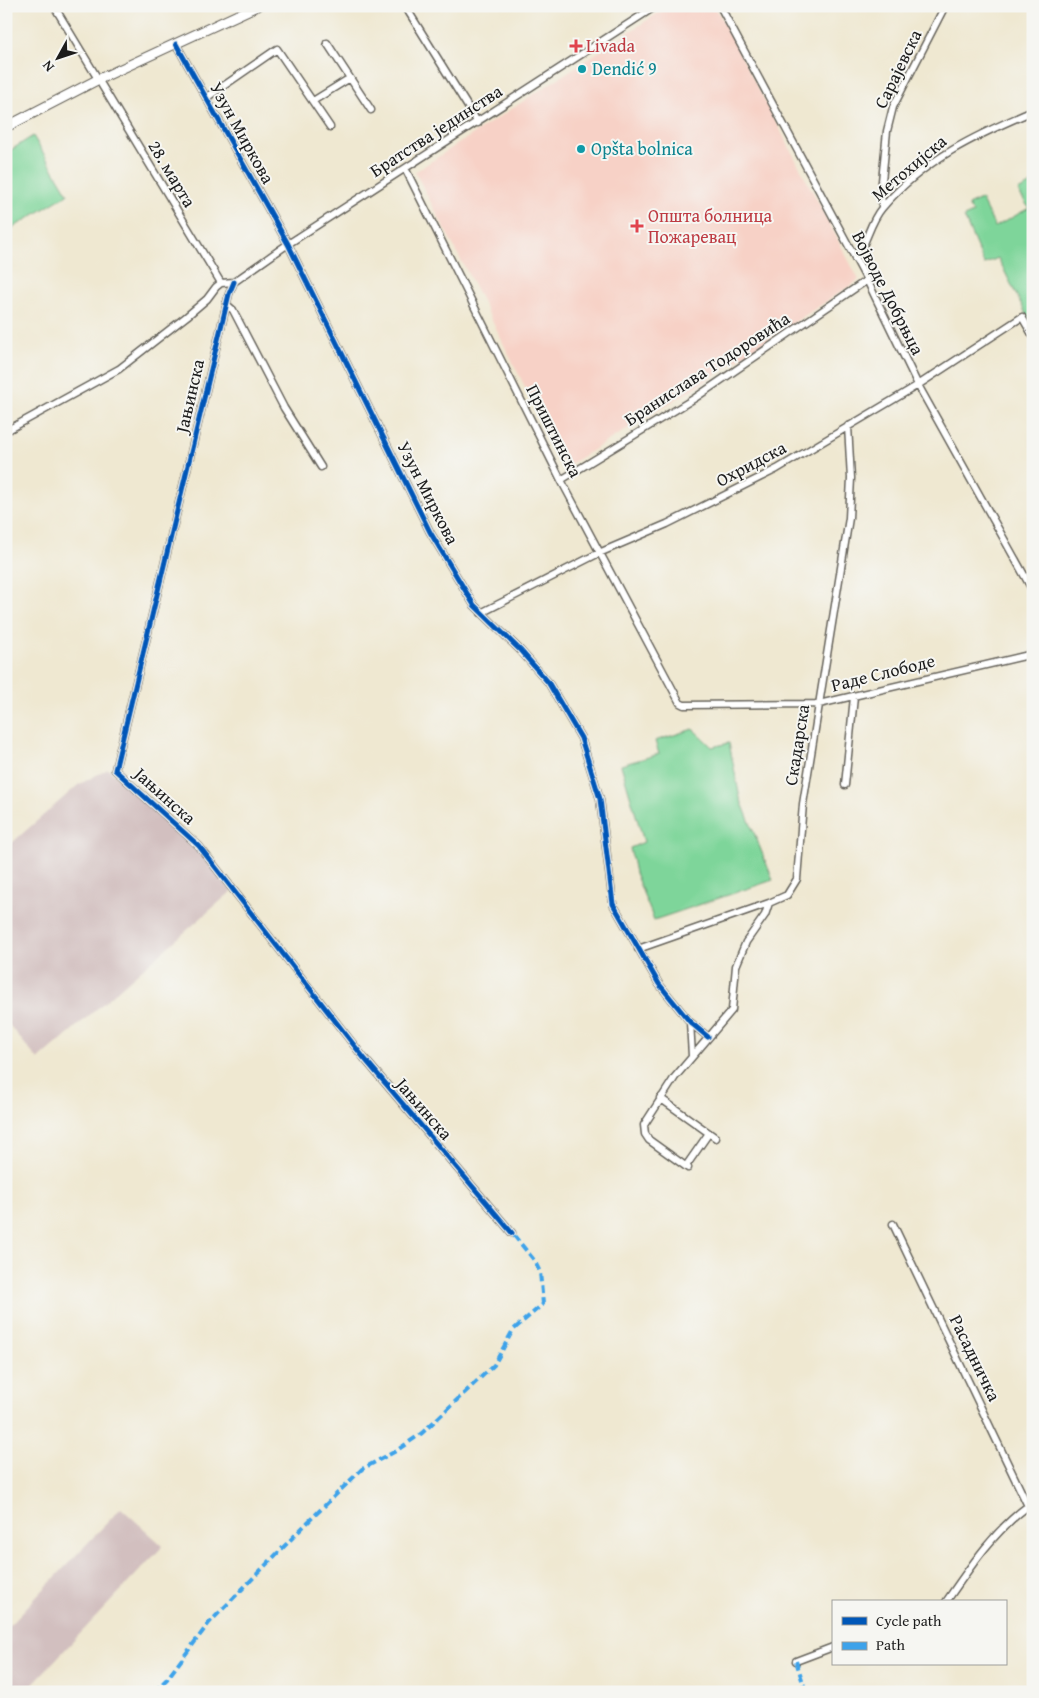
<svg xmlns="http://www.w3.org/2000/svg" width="1039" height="1698" font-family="'Gentium Book Plus',serif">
<rect width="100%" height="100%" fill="#f6f6f2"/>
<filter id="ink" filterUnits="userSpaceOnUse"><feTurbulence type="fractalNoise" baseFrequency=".02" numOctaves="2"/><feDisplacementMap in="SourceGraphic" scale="10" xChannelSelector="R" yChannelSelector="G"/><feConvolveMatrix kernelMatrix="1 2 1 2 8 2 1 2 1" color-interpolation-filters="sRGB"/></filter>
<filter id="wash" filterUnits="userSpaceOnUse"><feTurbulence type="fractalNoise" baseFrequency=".0096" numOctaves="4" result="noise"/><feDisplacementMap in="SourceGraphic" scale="20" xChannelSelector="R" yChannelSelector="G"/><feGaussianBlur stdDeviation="1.12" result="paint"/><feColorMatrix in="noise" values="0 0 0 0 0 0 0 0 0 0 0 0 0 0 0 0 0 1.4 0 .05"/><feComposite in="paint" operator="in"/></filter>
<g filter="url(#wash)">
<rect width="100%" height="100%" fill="#efe8d1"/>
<!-- built -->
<path fill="#f7d1c6" d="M669 6H715L859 280 696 387 570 464 562 461 476 289 415 172Z"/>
<!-- industrial -->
<path fill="#d2bfbf" d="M108 769 156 809 199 851 232 891 38 1060 6 1021V848L78 785Z
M121 1508 163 1546 25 1692H20L6 1676V1629Z"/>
<!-- green -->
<path fill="#7ed59a" stroke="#4d785b" d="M33 136 68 194 6 232V153Z
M1033 183V328L998 258 984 264 964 217 973 213 968 205 981 199 995 227 1029 208 1018 191Z
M693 729 712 747 729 743 740 798 773 880 654 920 635 873 630 848 644 842 621 765 659 754 655 741Z"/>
</g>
<g filter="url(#ink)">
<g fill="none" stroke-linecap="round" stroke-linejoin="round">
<!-- minor casing -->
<g stroke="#66635b" stroke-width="9">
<path id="minor" d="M54 6 221 283
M405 6 478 123
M720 6 867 280 918 385 1033 591
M327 43 371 110
M176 44 288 244 430 532 474 605 520 650 548 682 581 738 600 799 613 904 659 984 690 1022 708 1037
M206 98 277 49 330 127
M313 101 350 78
M406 170 561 480 680 703 684 705 819 704 1033 654
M882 207 881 191 887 131 893 107 945 6
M855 259C867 244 869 223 882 208 923 160 976 135 1033 111
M234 282 229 294 115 770 199 846 364 1058 512 1233
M234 282 288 244 656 6
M226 304 233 310 284 408 321 467
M6 431 119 369 187 316 207 299 216 287 221 283 234 282
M561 480 695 398 867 280
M481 613 599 553 667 524 777 469 918 385 1022 317 1033 336
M845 785 854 697
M638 949 769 903
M690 1022 692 1056
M660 1098 716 1138
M686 1166 709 1133
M688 1168 649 1140 645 1134 644 1125 675 1077 732 1010 736 966 746 942 765 915 769 903 787 895 797 879 803 804 849 518 851 478 848 426
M893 1224 1028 1506
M946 1602C970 1567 994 1531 1028 1506L1033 1510
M796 1661 833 1647"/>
</g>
<!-- secondary casing -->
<g stroke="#66635b" stroke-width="11">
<path id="secondary" d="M6 127 97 80 257 6"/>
</g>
<!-- minor -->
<use href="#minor" stroke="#fff" stroke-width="6"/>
<!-- secondary -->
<use href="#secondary" stroke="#fff" stroke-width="9"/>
<!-- quiet -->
<path stroke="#3da2ea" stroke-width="4" stroke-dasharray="8 4" stroke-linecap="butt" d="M796 1661 806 1692
M6 1685 13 1692
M154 1692 167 1679 209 1623 308 1522 362 1469 396 1451 422 1433 494 1365 513 1330 543 1304 540 1272 534 1260 512 1233"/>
<!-- cycleway casing -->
<g stroke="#f6f6f2" stroke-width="8">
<path id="cycleway" d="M176 44 288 244 430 532 474 605 520 650 548 682 581 738 600 799 613 904 659 984 690 1022 708 1037
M234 282 229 294 115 770 199 846 364 1058 512 1233"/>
</g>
<!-- cycleway -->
<use href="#cycleway" stroke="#0057b8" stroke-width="5"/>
</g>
</g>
<!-- markers -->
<g fill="#e0444e" stroke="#f6f6f2" stroke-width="2">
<path d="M573.5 38.5h5v5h5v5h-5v5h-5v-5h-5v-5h5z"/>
<path d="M634.5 218.5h5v5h5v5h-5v5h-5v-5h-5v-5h5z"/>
</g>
<g fill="#0f9aa8" stroke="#f6f6f2" stroke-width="2">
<circle cx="582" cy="69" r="5"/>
<circle cx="581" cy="149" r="5"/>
</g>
<g text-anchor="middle" stroke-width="4" stroke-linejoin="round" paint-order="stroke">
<!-- health labels -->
<g font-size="18" fill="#be3a42" stroke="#f6f6f2" text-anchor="start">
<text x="586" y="52">Livada</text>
<text x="648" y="222">Општа болница<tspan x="648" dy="21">Пожаревац</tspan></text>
</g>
<!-- culture labels -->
<g font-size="18" fill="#0d838f" stroke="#f6f6f2" text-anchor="start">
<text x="592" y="75">Dendić 9</text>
<text x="591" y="155">Opšta bolnica</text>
</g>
<!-- street labels -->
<g font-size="18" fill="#1c1c1c" stroke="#f6f6f2">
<text transform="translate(898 69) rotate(-64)" y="6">Сарајевска</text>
<text transform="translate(436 131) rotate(-33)" y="6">Братства јединства</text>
<text transform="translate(242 133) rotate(61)" y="6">Узун Миркова</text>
<text transform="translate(909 168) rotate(-40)" y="6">Метохијска</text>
<text transform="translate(172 174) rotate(59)" y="6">28. марта</text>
<text transform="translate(888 293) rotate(63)" y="6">Војводе Добрњца</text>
<text transform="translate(707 369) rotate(-33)" y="6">Бранислава Тодоровића</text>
<text transform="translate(190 396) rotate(-77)" y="6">Јањинска</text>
<text transform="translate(554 431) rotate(63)" y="6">Приштинска</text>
<text transform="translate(751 464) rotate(-28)" y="6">Охридска</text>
<text transform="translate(428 493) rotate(63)" y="6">Узун Миркова</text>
<text transform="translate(883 673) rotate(-14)" y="6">Раде Слободе</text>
<text transform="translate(797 745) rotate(-81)" y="6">Скадарска</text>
<text transform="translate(165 796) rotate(42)" y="6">Јањинска</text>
<text transform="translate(424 1109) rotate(49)" y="6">Јањинска</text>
<text transform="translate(975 1358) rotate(64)" y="6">Расадничка</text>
</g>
</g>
<!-- margin -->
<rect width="1039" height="1698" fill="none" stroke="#f6f6f2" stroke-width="25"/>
<!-- legend -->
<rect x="832" y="1600" width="175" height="65" fill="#f6f6f2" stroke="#9f9f9c"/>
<rect x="842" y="1617" width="25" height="8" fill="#0057b8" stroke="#9f9f9c"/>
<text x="876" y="1626" font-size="15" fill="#1c1c1c">Cycle path</text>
<rect x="842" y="1642" width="25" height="8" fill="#3da2ea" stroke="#9f9f9c"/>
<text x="876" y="1650" font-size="15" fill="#1c1c1c">Path</text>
<!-- north arrow -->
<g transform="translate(58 58) rotate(230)" stroke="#f6f6f2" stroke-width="4" paint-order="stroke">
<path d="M0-4L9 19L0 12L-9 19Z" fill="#1c1c1c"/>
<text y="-8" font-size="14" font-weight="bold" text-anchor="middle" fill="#1c1c1c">N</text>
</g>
</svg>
